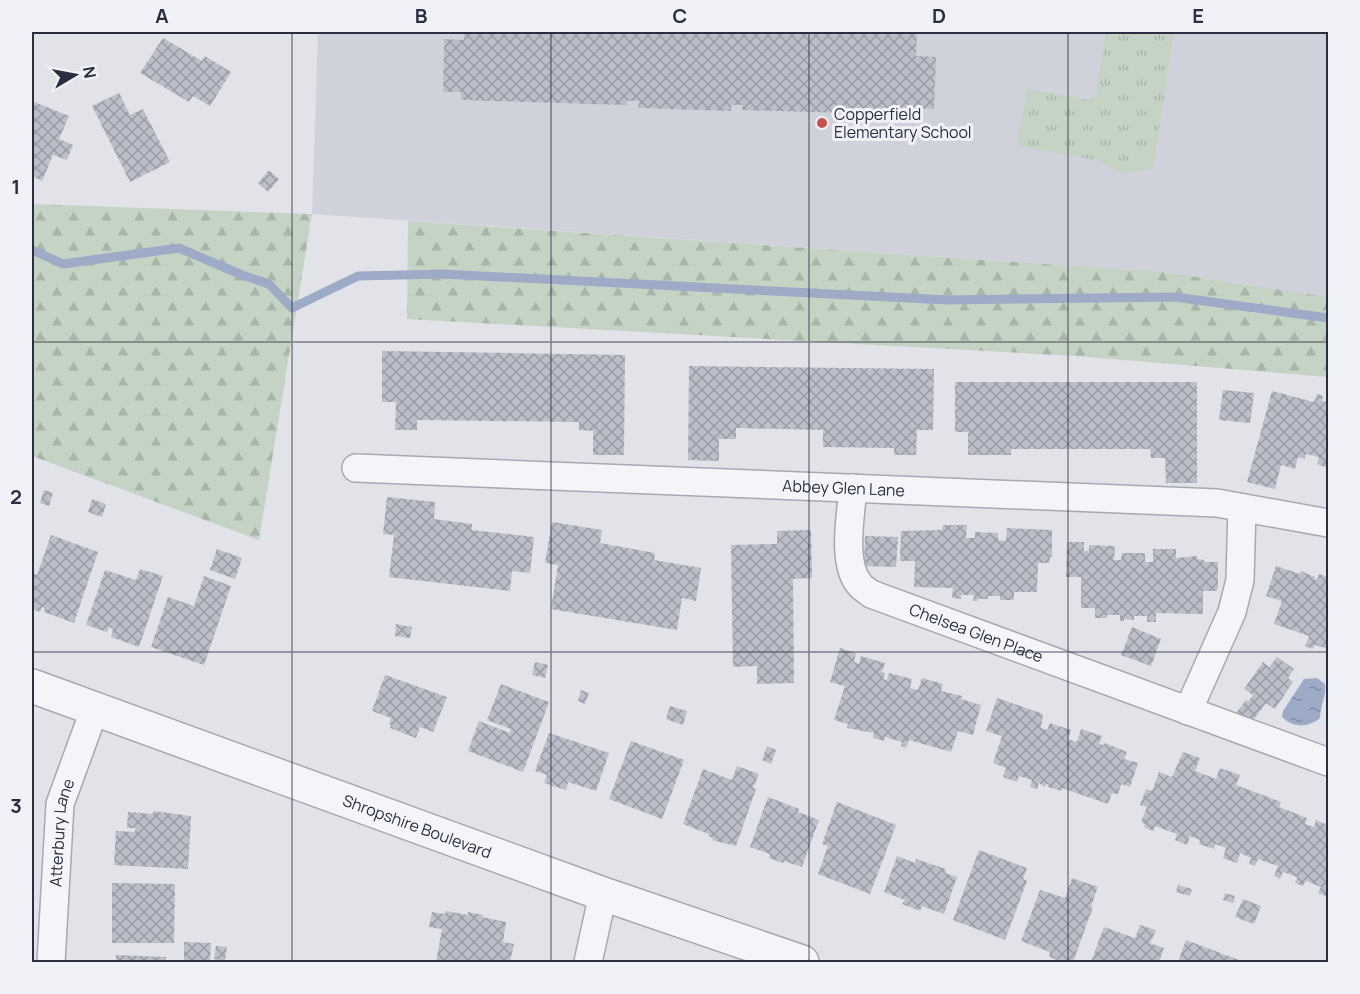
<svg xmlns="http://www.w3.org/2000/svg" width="1360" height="994" font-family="Manrope,sans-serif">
<defs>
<pattern id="forest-firs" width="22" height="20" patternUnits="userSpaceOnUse" patternTransform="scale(1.5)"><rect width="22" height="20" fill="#c4d3c3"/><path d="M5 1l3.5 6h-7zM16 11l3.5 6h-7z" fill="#a9b5a9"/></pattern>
<pattern id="park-tufts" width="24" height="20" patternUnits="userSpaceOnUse" patternTransform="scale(1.5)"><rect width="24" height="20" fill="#c4d3c3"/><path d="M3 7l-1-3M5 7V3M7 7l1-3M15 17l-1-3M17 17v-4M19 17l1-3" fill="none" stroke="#a9b5a9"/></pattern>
<pattern id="water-ripples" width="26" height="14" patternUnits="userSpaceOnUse" patternTransform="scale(1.5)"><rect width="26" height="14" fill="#9eabc7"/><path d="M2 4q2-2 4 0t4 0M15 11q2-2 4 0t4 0" fill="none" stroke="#818ca3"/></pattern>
<pattern id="building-cross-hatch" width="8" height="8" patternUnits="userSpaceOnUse" patternTransform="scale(1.5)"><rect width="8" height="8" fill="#bcbec9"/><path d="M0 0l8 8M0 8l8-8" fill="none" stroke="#999ba5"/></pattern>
</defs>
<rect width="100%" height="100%" fill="#e1e3e9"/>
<!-- built -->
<path fill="#d0d2db" d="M318 32H1328V297L1163 272 312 214Z"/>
<!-- forest -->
<path fill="url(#forest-firs)" d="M32 204 312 214 259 540 32 456Z
M408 221 1163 272 1328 297V377L1075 356 407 319Z"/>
<!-- park -->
<path fill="url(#park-tufts)" d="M1106 32H1174L1153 168 1121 173 1096 160 1017 146 1027 89 1090 100 1096 95Z"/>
<!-- water -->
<path fill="url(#water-ripples)" d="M1317 678 1325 684C1327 694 1320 706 1320 718 1308 728 1293 728 1282 717L1283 711 1304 679Z"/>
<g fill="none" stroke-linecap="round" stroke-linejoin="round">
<!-- stream -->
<path stroke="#9eabc7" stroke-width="9" d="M32 250 63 264 179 248 242 275 269 284 292 308 358 276 443 274 948 300 1175 297 1328 318"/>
</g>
<!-- building -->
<path fill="url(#building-cross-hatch)" d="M464 32H917L916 56 936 57 934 109 914 108V115L742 110 743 105H731V111L638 108 639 101H627V105L461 100V92H443L444 39 464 40Z
M163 38 202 61 205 56 231 72 210 106 193 96 189 102 140 73Z
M119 93 130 115 143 109 170 162 130 182 92 106Z
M32 101 69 116 59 139 73 145 67 160 53 155 42 181 32 176Z
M269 170 279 179 268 192 258 183Z
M382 351 625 355 624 455H593V431L579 430V422L417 420V430H395L396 402H382Z
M689 366 934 369 933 430H917L916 455H894V448L823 447V430L736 428V439H719V461L688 460Z
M955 382H1197V483H1166L1165 458H1151L1150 449H1011V455H968V432H955Z
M1223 390 1254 393 1250 423 1219 420Z
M1272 391 1314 402 1317 394 1323 396 1322 401 1328 402V468L1317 464 1319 457 1306 454 1305 459 1298 457 1295 469 1281 465 1275 489 1247 482Z
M44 490 53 493 49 506 40 503Z
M387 497 435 502 434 519 472 524V530L534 537 530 573 512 571 510 591 389 577 394 535 383 534Z
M92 499 106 504 102 517 88 512Z
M552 522 602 530 600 543 655 553 654 560 701 568 696 601 682 598 677 630 551 609 558 565 545 563Z
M943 525H967L966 538H975V532L998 533V540L1006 541 1007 528 1052 530V557H1050L1049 563H1038L1037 592H1014V600H1000V596H988V599H978L977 601H973L974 595H961V599L952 598 953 588 914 587 915 561H900L901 531 942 530Z
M811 530 812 578 793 579 794 683 757 684V666L733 667 731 545 777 544V531Z
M51 535 98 552 74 623 44 612 45 608 42 607 40 612 32 609 35 604 32 603V573L37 575Z
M865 536 898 537 896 567 864 566Z
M1067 542H1084V551H1089V545L1115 546 1114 560H1121L1122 553H1145V562H1153V549H1176V558L1197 556V559L1204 560V562H1218V587L1217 591H1203V614L1156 613V622H1147V616H1134V620L1124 619V621H1120V615H1107V618H1095V608H1081V577H1066Z
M217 549 242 558 235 579 210 570Z
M1276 566 1300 574 1301 571 1315 577 1314 579 1317 580 1319 574 1328 577V649L1315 645 1313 649 1305 646 1309 636 1274 624 1282 601 1266 596Z
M140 569 163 576 139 647 111 637 113 629 109 627 107 632 86 625 105 570 136 580Z
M204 576 231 586 204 665 151 647 168 597 194 606Z
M396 624 412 627 410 638 395 636Z
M1132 627 1161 639 1151 666 1121 655Z
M840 648 856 653 854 662 859 664 861 656 885 663 882 672 885 673 883 679 887 680 889 673 912 679 910 688 918 690 922 678 943 684 941 691 962 696 961 699 981 705 973 735 958 731 951 752 909 740 906 748 901 746 902 742 885 737 884 741 873 738 874 733 847 728 848 724 834 720 845 686 830 682Z
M1277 657 1294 669 1288 678 1293 682 1275 709 1266 703 1251 723 1236 713 1246 700 1248 702 1253 695 1244 689 1263 662 1269 667Z
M535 662 548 665 545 678 532 675Z
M385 675 447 697 433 732 420 727 416 738 390 728 391 725 389 724 391 718 372 711Z
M501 684 549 702 523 772 468 751 479 721 510 733 511 729 487 720Z
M581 690 589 693 585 704 578 701Z
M997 698 1043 714 1041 728 1047 730 1050 723 1071 730 1068 739 1077 742 1081 729 1102 736 1099 744 1104 745 1105 743 1127 752 1124 759 1138 763 1130 787 1121 784 1118 794 1112 793 1108 804 1062 788V791L1048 787 1049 785 1046 784 1045 787 1039 783 1037 789 1030 787 1032 780 1019 776 1017 782 1003 777 1006 768 993 763 1002 736 986 731Z
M670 706 687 711 683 725 666 719Z
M549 733 609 753 596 791 568 782 566 790 544 783 547 775 535 771Z
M631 741 684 760 662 819 609 799Z
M767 746 776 750 771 764 762 760Z
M1183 752 1200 758 1195 771 1216 779 1220 768 1240 775 1236 785 1281 802 1279 807 1307 818 1305 824 1314 827 1316 820 1328 825V897L1318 893 1321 887 1306 881 1303 886 1295 883 1297 877 1283 872 1280 879 1274 876 1278 866 1258 859 1255 866 1249 864 1251 858 1240 853 1237 863 1223 858 1226 848 1215 844 1214 849 1199 844 1200 840 1190 836 1187 845 1175 840 1177 834 1155 826 1153 831 1144 827 1145 824 1141 822 1147 807 1140 805 1146 789 1152 791 1159 772 1172 777Z
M737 766 759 774 753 788 756 789 736 846 712 840 713 838 708 836 709 834 683 824 703 769 732 780Z
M768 797 799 809 798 812 819 820 802 867 784 861 783 863 769 858 770 854 750 847Z
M837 802 896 825 870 894 818 874 828 846 822 844Z
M153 811 191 816 188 869 114 865 116 831 135 832V828H127L128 812 153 814Z
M979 850 1027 868 1023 879 1027 881 1005 940 953 920Z
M897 856 915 863 916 859 946 869 945 873 957 877 944 914 922 906 920 911 902 904 905 900 884 892Z
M1072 878 1098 887 1091 906 1093 907 1073 962H1063L1049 957 1050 952 1021 941 1040 890 1065 898Z
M112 883 175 884 174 943H112Z
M1178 885 1192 889 1190 896 1176 892Z
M1225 893 1235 896 1233 903 1223 900Z
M1243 899 1261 906 1254 924 1235 917Z
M446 911 468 915V912L483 915 482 917 506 922 503 942 514 944 510 962H436L442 929 429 927 432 912 445 914Z
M1140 925 1156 930 1150 943 1164 948 1159 962H1091L1104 927 1135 938Z
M1186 940 1239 960 1238 962H1178Z
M184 942 211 943 210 962H184Z
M216 946 227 947 225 961 214 959Z
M116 955 166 957V962H116Z"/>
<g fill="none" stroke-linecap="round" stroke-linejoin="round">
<!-- minor casing -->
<g stroke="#a6a9b3" stroke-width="30">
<g id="minor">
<path id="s1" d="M356 468 1217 503 1328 523"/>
<path id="s2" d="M853 488C851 515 841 564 860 585 863 589 868 591 871 594L1328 762"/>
<path d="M1188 711 1232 612 1240 580 1242 508"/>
<path id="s3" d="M51 962 60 804 95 708"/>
<path d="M588 962 603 894"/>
</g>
</g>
<!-- tertiary casing -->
<g stroke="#a6a9b3" stroke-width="36">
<g id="tertiary">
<path id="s4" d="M32 686 603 894 802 962"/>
</g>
</g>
<!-- minor -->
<use href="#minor" stroke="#f4f5f8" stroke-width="27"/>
<!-- tertiary -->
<use href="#tertiary" stroke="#f4f5f8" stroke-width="33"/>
</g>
<!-- grid -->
<path fill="none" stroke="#2a2e40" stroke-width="1.5" stroke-opacity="0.55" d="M292 32V962M551 32V962M809 32V962M1068 32V962M32 342H1328M32 652H1328"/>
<!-- markers -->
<circle fill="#c7514d" stroke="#f1f2f7" stroke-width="2" cx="822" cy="123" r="6"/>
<g text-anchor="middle" stroke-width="6" stroke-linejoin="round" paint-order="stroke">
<!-- poi labels -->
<g font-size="16" fill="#2a2e40" stroke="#f1f2f7" text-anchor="start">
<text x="834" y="120">Copperfield<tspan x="834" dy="18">Elementary School</tspan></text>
</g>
<!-- street labels -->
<g font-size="16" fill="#2a2e40" stroke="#f1f2f7">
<text dy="6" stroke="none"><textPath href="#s1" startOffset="488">Abbey Glen Lane</textPath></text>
<text dy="6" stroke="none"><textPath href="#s2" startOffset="226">Chelsea Glen Place</textPath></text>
<text dy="6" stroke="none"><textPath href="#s4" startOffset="410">Shropshire Boulevard</textPath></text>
<text dy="6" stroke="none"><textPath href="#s3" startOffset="130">Atterbury Lane</textPath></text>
</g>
</g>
<!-- border -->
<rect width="1360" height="994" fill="none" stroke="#f1f2f7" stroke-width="66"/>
<!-- north arrow -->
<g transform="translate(75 75) rotate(80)" stroke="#f1f2f7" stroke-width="4.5" paint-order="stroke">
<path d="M0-4.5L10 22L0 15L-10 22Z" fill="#2a2e40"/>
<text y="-9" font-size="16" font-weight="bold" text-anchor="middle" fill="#2a2e40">N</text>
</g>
<rect x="33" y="33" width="1294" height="928" fill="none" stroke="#2a2e40" stroke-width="2"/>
<g font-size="20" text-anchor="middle" font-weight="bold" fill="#2a2e40">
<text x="162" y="23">A</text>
<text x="421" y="23">B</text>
<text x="680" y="23">C</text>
<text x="939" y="23">D</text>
<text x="1198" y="23">E</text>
<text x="16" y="194">1</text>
<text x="16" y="504">2</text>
<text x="16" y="813">3</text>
</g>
</svg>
